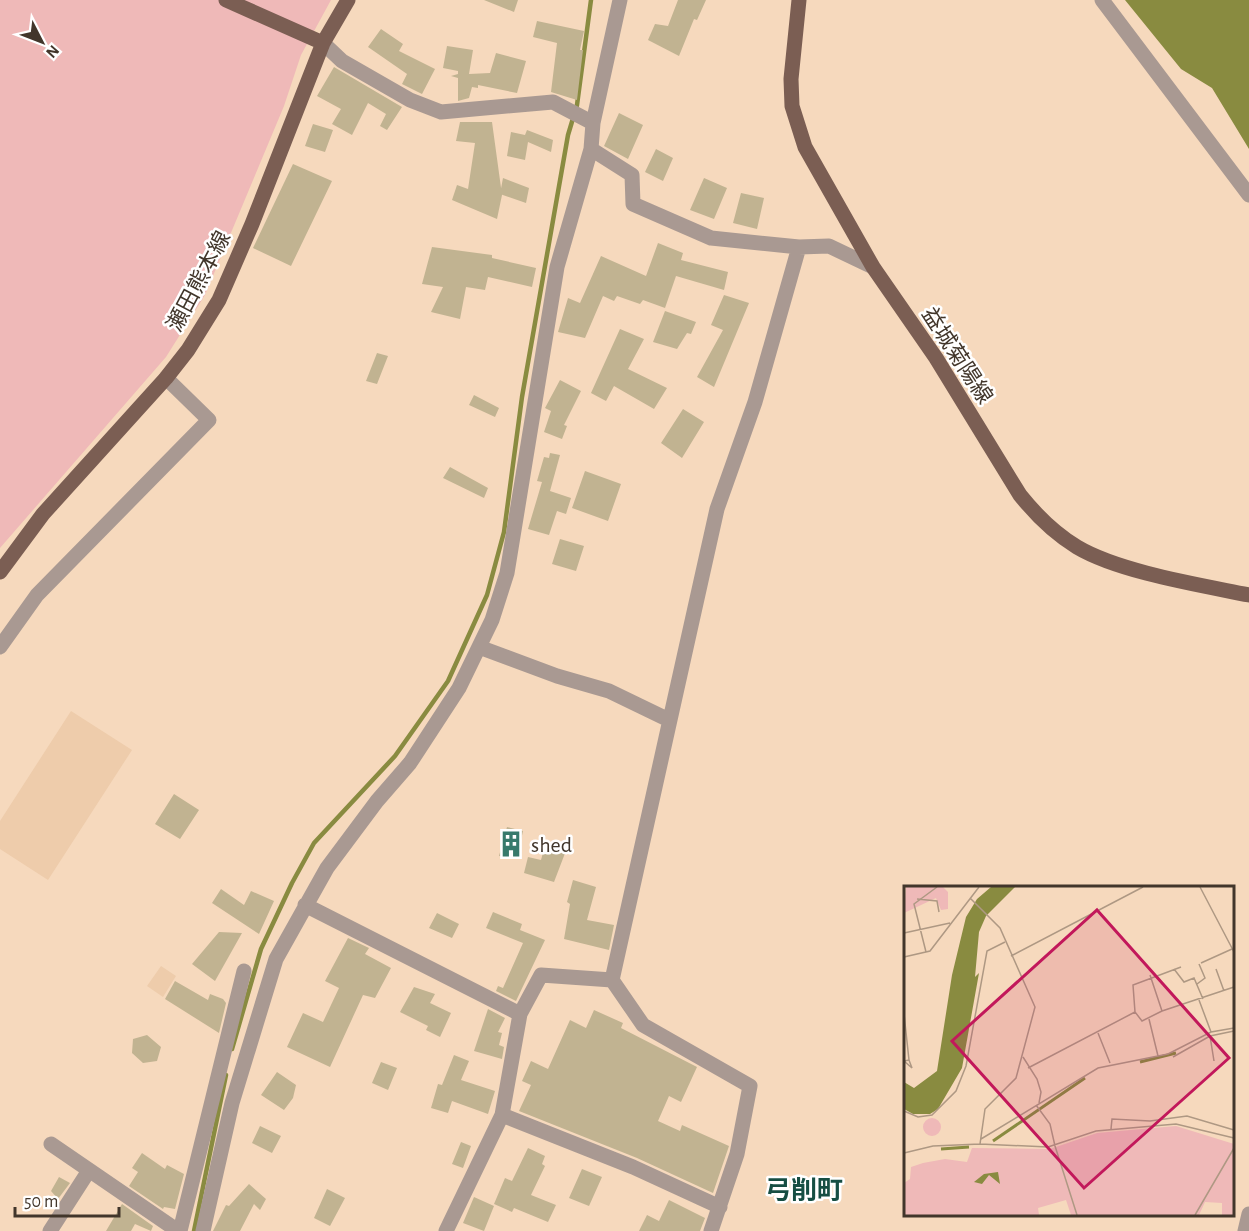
<svg xmlns="http://www.w3.org/2000/svg" width="1249" height="1231" font-family="'Alegreya Sans','Noto Sans JP',sans-serif">
<rect width="100%" height="100%" fill="#f6d9bd"/>
<!-- built -->
<path fill="#eeccab" d="M71 711 132 750 48 880 0 849V821Z
M161 966 176 976 163 997 147 986Z"/>
<!-- green -->
<path fill="#efb9b8" d="M0 0H331L301 55 284 106 205 295 166 357 0 548Z"/>
<!-- water -->
<path fill="#898b40" d="M1125 0H1249V149L1212 88 1181 69Z"/>
<g fill="none" stroke-linecap="round" stroke-linejoin="round">
<!-- stream -->
<path stroke="#898b40" stroke-width="4.5" d="M232 1049 261 949 292 883 314 843 395 756 448 681 487 595 504 532 522 397 568 135 577 105 591 0
M194 1231 226 1075"/>
</g>
<!-- building -->
<path fill="#c1b391" d="M484 0H518L514 12Z
M678 0H706L697 20 694 19 679 56 648 40 655 24 668 26Z
M537 21 584 31 580 50H583L577 100 551 92 557 43 533 37Z
M381 29 403 44 399 51 435 69 422 94 402 84 407 74 368 47Z
M447 46 473 50 469 74 490 73 496 53 526 61 517 93 478 85V88L472 87 469 98 458 101V78L451 76 458 74V71L443 68Z
M334 67 402 107 387 130 380 126 386 114 368 103 352 135 332 124 341 109 317 96Z
M619 113 643 125 628 159 604 146Z
M460 122H492L502 195 497 219 452 200 457 185 468 189 475 143 456 141Z
M313 124 333 130 325 152 305 146Z
M527 130 553 140 551 152 528 142 525 160 507 156 511 132 525 135Z
M656 149 673 158 663 181 645 172Z
M293 164 332 181 291 266 253 248Z
M503 178 529 188 526 203 500 194Z
M704 178 727 188 714 219 690 210Z
M741 193 764 198 757 229 733 223Z
M658 243 683 253 681 260 728 272 724 290 676 276 665 308 643 300 640 304 617 296 614 301 603 296 585 338 558 332 568 298 580 303 601 256 646 276Z
M432 247 492 255V258L536 268 532 287 488 277 485 290 466 287 460 319 431 312 443 287 422 284Z
M724 295 749 303 714 387 697 377 723 330 711 325Z
M665 311 696 322 691 334 687 333 677 349 653 342Z
M620 329 644 339 628 369 667 388 654 409 614 386 606 401 591 393Z
M377 353 388 356 377 384 366 381Z
M560 380 581 391 564 425 567 426 562 439 544 432 551 411 545 408Z
M474 395 499 408 495 417 469 405Z
M683 409 704 422 682 458 661 443Z
M550 453 560 455 550 491 571 498 566 514 557 511 549 535 528 529 542 482 537 481 544 457 549 458Z
M450 467 488 488 484 498 443 478Z
M585 471 621 484 608 521 572 508Z
M560 539 584 546 576 571 552 564Z
M174 794 199 810 180 839 155 824Z
M507 827 523 831 517 858 499 856Z
M546 842 567 848 554 882 524 873 528 857 541 860Z
M573 880 596 887 587 920 614 925 609 950 564 939 570 904 567 902Z
M221 889 244 905 251 891 274 901 259 934 212 903Z
M493 912 522 924 520 930 545 940 516 1001 496 991 498 986 503 988 523 943 486 928Z
M437 913 459 924 452 938 429 928Z
M219 932 242 933 215 981 192 964Z
M348 938 369 948 365 954 391 968 375 998 363 995 330 1067 287 1047 303 1013 323 1022 339 988 325 981Z
M175 981 208 1000 210 994 223 999 226 1003 219 1033 165 999Z
M414 987 435 994 430 1003 451 1013 440 1037 426 1030 428 1026 400 1012Z
M488 1009 505 1018 498 1032 502 1033 499 1045 504 1047 502 1059 474 1051Z
M594 1010 623 1023 621 1028 697 1067 681 1102 669 1096 658 1121 680 1131 682 1125 729 1146 713 1193 637 1158 519 1111 531 1085 522 1081 531 1061 548 1069 570 1020 586 1028Z
M147 1035 161 1047 157 1061 143 1063 132 1053 133 1039Z
M454 1055 469 1061 461 1080 495 1091 488 1114 452 1101 448 1113 431 1108 438 1084 442 1085Z
M381 1062 397 1068 388 1090 372 1083Z
M277 1072 296 1085 293 1098 284 1110 261 1095Z
M260 1126 281 1136 272 1153 252 1143Z
M461 1142 471 1146 463 1168 452 1164Z
M528 1148 545 1156 542 1164 545 1166 531 1195 556 1205 548 1222 514 1208 512 1212 494 1204 505 1178 512 1181Z
M142 1153 165 1169 167 1165 184 1174 175 1209 164 1207 163 1209 129 1186 138 1172 132 1168Z
M582 1169 602 1177 589 1206 569 1198Z
M59 1177 70 1183 58 1199 51 1191Z
M249 1184 266 1199 260 1210 254 1204 240 1231H213L226 1205 229 1206Z
M327 1189 345 1198 330 1226 314 1218Z
M474 1197 494 1206 484 1231 463 1223Z
M669 1200 705 1218 700 1231H639L647 1215 659 1221Z
M122 1204 153 1226 151 1231 135 1224 131 1231H106Z"/>
<g fill="none" stroke-linecap="round" stroke-linejoin="round">
<!-- minor -->
<path stroke="#a99992" stroke-width="15" d="M1102 0 1249 195
M323 43 342 61 410 100 441 112 553 102 593 123
M591 149 632 175 633 204 711 238 799 247 829 246 873 267
M0 647 37 595 209 420 166 378
M479 647 557 676 609 691 669 720
M305 905 520 1014
M502 1115 520 1014 541 975 612 980
M51 1144 178 1231
M50 1231 88 1172
M180 1231 244 971
M203 1231 232 1103 276 959 327 868 377 801 410 763 459 688 492 620 507 573 557 267 591 149 593 123 620 0
M446 1231 502 1115 633 1167 720 1207
M711 1231 737 1154 750 1086 643 1025 612 980 717 509 755 402 799 247
M1245 1231 1249 1214"/>
<!-- major -->
<path stroke="#7b5e53" stroke-width="15" d="M226 0 323 43
M799 0 791 79 792 106 805 147 873 267 936 358 1020 495C1036 515 1054 533 1077 547 1119 572 1200 585 1249 595
M0 572 43 514 166 378 188 350 219 300 252 224 323 43 348 0"/>
</g>
<!-- icons -->
<defs>
<g id="building-bare" transform="scale(2.07)"><path d="M-4-6H4V6H1V3H-1V6H-4ZM-2.5-4.3h1.7v1.8h-1.7ZM.8-4.3h1.7v1.8H.8ZM-2.5-1h1.7V.8h-1.7ZM.8-1h1.7V.8H.8Z" fill="#377a6c" stroke="#fff" stroke-width="2.5" paint-order="stroke"/></g>
</defs>
<g fill-rule="evenodd">
<use href="#building-bare" x="511" y="844"/>
</g>
<g text-anchor="middle" stroke-width="5" stroke-linejoin="round" paint-order="stroke">
<!-- street labels -->
<g font-size="22" fill="#42362b" stroke="#fff">
<text transform="translate(198 281) rotate(-62)" y="8">瀬田熊本線</text>
<text transform="translate(958 355) rotate(57)" y="8">益城菊陽線</text>
</g>
<!-- poi labels -->
<g font-size="22" fill="#42362b" stroke="#fff" text-anchor="start">
<text x="531" y="852">shed</text>
</g>
<!-- quarter labels -->
<g font-size="26" font-weight="bold" fill="#164e43" stroke="#fff">
<text x="804" y="1199">弓削町</text>
</g>
</g>
<!-- overview -->
<g transform="translate(904 886)">
<rect width="330" height="330" fill="#f6d9bd"/>
<path d="M2 1H39L44 6V23L37 24 32 12 0 27ZM19 241a9 9 0 1 1 18 0a9 9 0 1 1-18 0ZM272 240 330 258V329H318V317L301 316 295 329H167L162 314 134 322 135 329H0V297L6 293 7 281 19 277 41 273 63 276 68 262 146 263 193 247Z" fill="#efb9b8"/>
<path d="M87 1H111L82 30 75 46 71 91 75 87 58 182 34 223 26 228H9L0 223V196L10 202 33 185 48 89 62 31 73 13ZM94 286 96 298 85 289 78 298 70 296 80 288Z" fill="#898b40"/>
<path fill="none" stroke="#898b40" stroke-width="3" d="M236 176 272 167M89 255 181 192M37 263 65 261"/>
<path fill="none" stroke="#ae9883" stroke-width="1.5" d="M296 1 330 66M66 12 96 42 131 121 112 192 81 223 76 258M13 13 33 15 35 26M0 47 46 37M22 66 10 18 33 1M107 70 239 1M0 71 26 65 75 1M297 77 328 63M270 83 280 96 290 92 299 113M312 83 320 105M246 89 258 125 330 101M293 98 301 92 295 78M295 114 307 146M258 125 238 135 231 126 229 99 277 81M0 128 5 174M245 133 254 170M194 147 206 177M306 150 310 175M119 171 133 193 137 206 135 217M269 171 306 150 330 145M0 175 8 182 5 174 0 175M124 182 231 126M132 219 146 238 151 260M0 225 14 231 28 229 52 205 62 180 83 65 101 56M207 243 208 233 246 235 283 230 330 244M77 253 194 182 264 168 307 146 330 142M151 260 173 329M0 267 29 260 76 258 144 261 192 245 272 238 330 252M291 329 330 262"/>
<path fill="#c2185b" fill-opacity="0.15" stroke="#c2185b" stroke-width="3" d="M193 24 325 172 180 302 48 155Z"/>
<rect width="330" height="330" fill="none" stroke="#42362b" stroke-width="3"/>
</g>
<!-- north arrow -->
<g transform="translate(42 42) rotate(132)" stroke="#ffffff" stroke-width="4.5" paint-order="stroke">
<path d="M0-4.5L10 22L0 15L-10 22Z" fill="#42362b"/>
<text y="-9" font-size="16" font-weight="bold" text-anchor="middle" fill="#42362b">N</text>
</g>
<!-- scale -->
<path d="M15 1207v9h104v-9" fill="none" stroke="#42362b" stroke-width="3"/>
<text x="24" y="1207" font-size="18" fill="#42362b" stroke="#ffffff" stroke-width="4.5" paint-order="stroke">50 m</text>
</svg>
